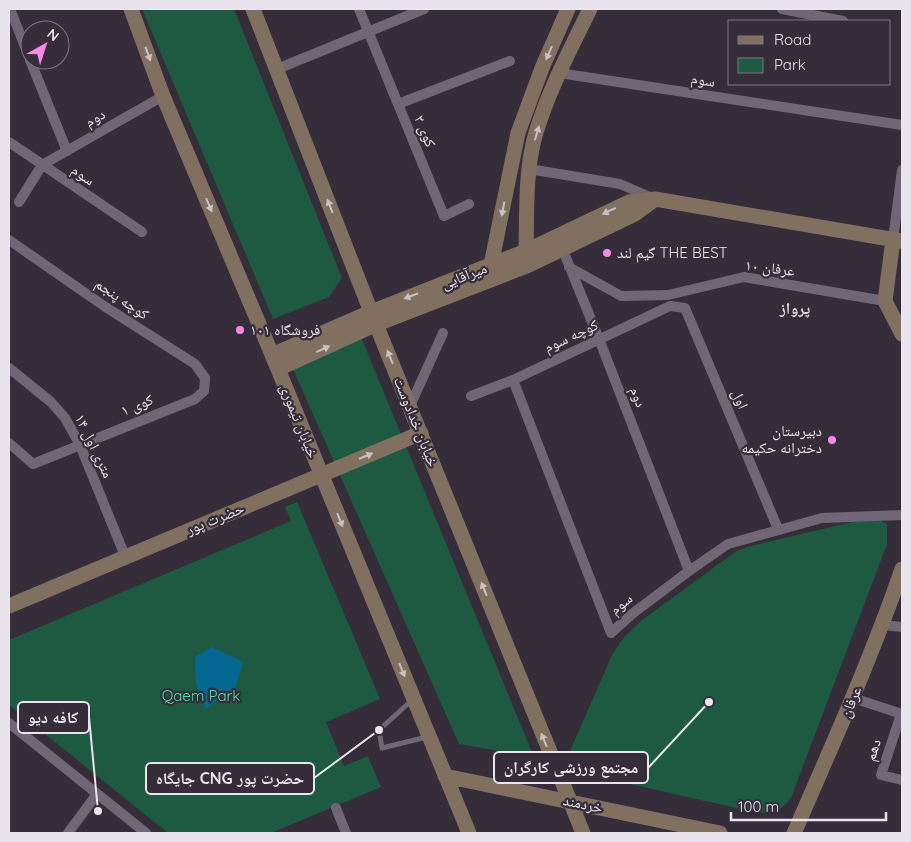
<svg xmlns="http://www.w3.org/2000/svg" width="911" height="842" font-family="Quicksand,'Noto Naskh Arabic',sans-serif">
<rect width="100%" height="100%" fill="#362d3b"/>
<!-- green -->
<path fill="#1e5942" d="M142 9H234L342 278 329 297 273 319Z
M361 337 534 757 459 744 293 369Z
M297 502 380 699 326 722 344 766 368 756 381 787 271 833H168L9 705V640L291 521 285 507Z
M878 518 887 525V544L791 798C778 813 773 814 754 812L590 775 572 760 570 751 613 653 624 637 642 620 738 550 754 545 857 521Z"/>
<!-- water -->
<path fill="#046892" d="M212 647 243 662 236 687 206 709 196 683 195 657Z"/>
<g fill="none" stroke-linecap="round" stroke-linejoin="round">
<!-- lane -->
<path stroke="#706676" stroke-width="5" d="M411 701 379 730 382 748 427 737"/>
<!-- street -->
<path stroke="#706676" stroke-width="10" d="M10 9 30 59
M359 9 444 216 469 204
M782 9 843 21
M30 60 67 151
M277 69 424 9
M559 73 902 125
M398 104 510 61
M9 142 142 232
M529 169 620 184 652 198
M19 202 42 165 163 96
M9 240 104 306 195 364 205 378 204 391 195 399 33 464 9 443
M893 240 902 170
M560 243 599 339 689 571
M569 267 621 296 668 295 744 277 885 301
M9 368 51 402 65 418 80 445 125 556
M513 380 611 633 632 614 689 571 728 544 822 518 902 515
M471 396 513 380 670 306 685 308 778 529
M410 406 443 333
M883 625 902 627
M853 698 902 714
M901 714 881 775 902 780
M9 723 146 833
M336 808 346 833
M68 833 97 794"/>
<!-- secondary -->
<path stroke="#817060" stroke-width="15" d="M131 9 163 96 278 369 469 833
M253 9 371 312 583 833
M893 240 885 301 902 334
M527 257 526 251C527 213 525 172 535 136 548 91 570 50 590 9
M493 272 491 265 518 133 542 68 568 9
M272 355 371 312 526 251 629 202 655 199 902 241
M278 369 377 324 529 265 635 214 654 200
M9 606 421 433
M445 776 720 833
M794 833C832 746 871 659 902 569"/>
</g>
<!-- one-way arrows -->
<defs><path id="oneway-solid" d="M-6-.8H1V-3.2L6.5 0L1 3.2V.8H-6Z" transform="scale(1.25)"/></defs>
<g fill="#cac1c3">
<use href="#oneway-solid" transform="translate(549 53) rotate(114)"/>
<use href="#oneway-solid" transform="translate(148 54) rotate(70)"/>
<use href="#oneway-solid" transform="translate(537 133) rotate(-73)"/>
<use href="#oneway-solid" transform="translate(209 205) rotate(67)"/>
<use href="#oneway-solid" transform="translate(330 206) rotate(-111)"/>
<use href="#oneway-solid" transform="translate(503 209) rotate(101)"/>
<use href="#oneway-solid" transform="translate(609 211) rotate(155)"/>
<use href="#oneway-solid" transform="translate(411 296) rotate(159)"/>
<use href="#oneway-solid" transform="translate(323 349) rotate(-24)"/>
<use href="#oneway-solid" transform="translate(390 357) rotate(-112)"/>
<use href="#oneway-solid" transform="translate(366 456) rotate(-23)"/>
<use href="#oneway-solid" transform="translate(340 520) rotate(68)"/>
<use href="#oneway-solid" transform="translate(484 589) rotate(-112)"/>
<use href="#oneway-solid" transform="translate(402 670) rotate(68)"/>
<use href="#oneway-solid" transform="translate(544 740) rotate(-112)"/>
</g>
<!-- markers -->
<g fill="#f888ea" stroke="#362d3b" stroke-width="2">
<circle cx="607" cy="253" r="5"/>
<circle cx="240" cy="330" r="5"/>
<circle cx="832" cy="440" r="5"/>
</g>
<g text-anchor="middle" stroke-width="4.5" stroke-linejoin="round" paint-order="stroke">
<!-- street labels -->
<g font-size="15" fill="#eae4ee" stroke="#362d3b">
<text transform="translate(703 80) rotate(9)" y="5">سوم</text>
<text transform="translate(95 118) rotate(-30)" y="5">دوم</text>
<text transform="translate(425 131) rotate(68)" y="5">کوی ۲</text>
<text transform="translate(83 175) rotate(34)" y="5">سوم</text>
<text transform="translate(770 268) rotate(7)" y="5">عرفان ۱۰</text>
<text transform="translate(464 276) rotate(-21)" y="5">میرآقایی</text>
<text transform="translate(122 299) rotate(34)" y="5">کوچه پنجم</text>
<text transform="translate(571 336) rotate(-25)" y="5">کوچه سوم</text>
<text transform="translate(638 397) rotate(69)" y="5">دوم</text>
<text transform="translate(740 399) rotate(67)" y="5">اول</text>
<text transform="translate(137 405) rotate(-22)" y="5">کوی ۱</text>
<text transform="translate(299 421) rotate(68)" y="5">خیابان تیموری</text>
<text transform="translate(416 422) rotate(68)" y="5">خیابان خدادوست</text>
<text transform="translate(94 446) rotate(64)" y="5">۱۴ متری اول</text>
<text transform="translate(215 519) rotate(-22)" y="5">حضرت پور</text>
<text transform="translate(621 604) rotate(-40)" y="5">سوم</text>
<text transform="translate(851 702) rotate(-67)" y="5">عرفان</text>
<text transform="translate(873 750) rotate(-72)" y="5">دهم</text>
<text transform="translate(583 804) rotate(12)" y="5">خردمند</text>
</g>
<!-- poi labels -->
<g font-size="15" fill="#eae4ee" stroke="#362d3b" text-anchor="start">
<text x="617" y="258">گیم لند THE BEST</text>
<text x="250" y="335">فروشگاه ۱۰۱</text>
<text x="822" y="436" text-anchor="end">دبیرستان<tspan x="822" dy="17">دخترانه حکیمه</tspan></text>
</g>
<!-- park labels -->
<g font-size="15" fill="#42e6aa" stroke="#362d3b">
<text x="201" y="701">Qaem Park</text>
</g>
<!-- neighbourhood labels -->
<g font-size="16" font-weight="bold" fill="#e2d6e8" stroke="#362d3b">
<text x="795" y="314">پرواز</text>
</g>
</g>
<!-- callouts -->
<path fill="none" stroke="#eae4ee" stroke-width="2" d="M98 811L89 717M709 702L648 768M379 730L314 778"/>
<g fill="#eae4ee" stroke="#362d3b" stroke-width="2">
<circle cx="98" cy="811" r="5"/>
<circle cx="709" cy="702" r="5"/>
<circle cx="379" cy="730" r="5"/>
</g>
<g fill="#362d3b" stroke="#eae4ee" stroke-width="2">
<rect x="18" y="702" width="71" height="31" rx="5"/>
<rect x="494" y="752" width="154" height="31" rx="5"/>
<rect x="146" y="763" width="168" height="31" rx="5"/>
</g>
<g font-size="16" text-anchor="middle" font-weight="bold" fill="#eae4ee">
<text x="53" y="723">کافه دیو</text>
<text x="571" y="773">مجتمع ورزشی کارگران</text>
<text x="230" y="784">جایگاه CNG حضرت پور</text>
</g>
<!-- border -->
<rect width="911" height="842" fill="none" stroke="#eae4ee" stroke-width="20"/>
<!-- legend -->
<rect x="728" y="20" width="162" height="65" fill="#362d3b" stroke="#7e7683"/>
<rect x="738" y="36" width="25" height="8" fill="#817060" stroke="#7e7683"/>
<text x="774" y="45" font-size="15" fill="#eae4ee">Road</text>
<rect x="738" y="58" width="25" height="15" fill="#1e5942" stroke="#7e7683"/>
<text x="774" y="70" font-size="15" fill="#eae4ee">Park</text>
<!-- north arrow -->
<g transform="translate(45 45) rotate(39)"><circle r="24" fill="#362d3b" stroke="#7e7683"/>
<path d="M0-4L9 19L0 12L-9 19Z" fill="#f888ea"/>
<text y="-8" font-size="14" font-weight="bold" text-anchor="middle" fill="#eae4ee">N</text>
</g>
<!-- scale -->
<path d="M731 812v8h155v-8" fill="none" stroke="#eae4ee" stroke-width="2.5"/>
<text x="738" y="812" font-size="15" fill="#eae4ee" stroke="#362d3b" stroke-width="4" paint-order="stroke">100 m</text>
</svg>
